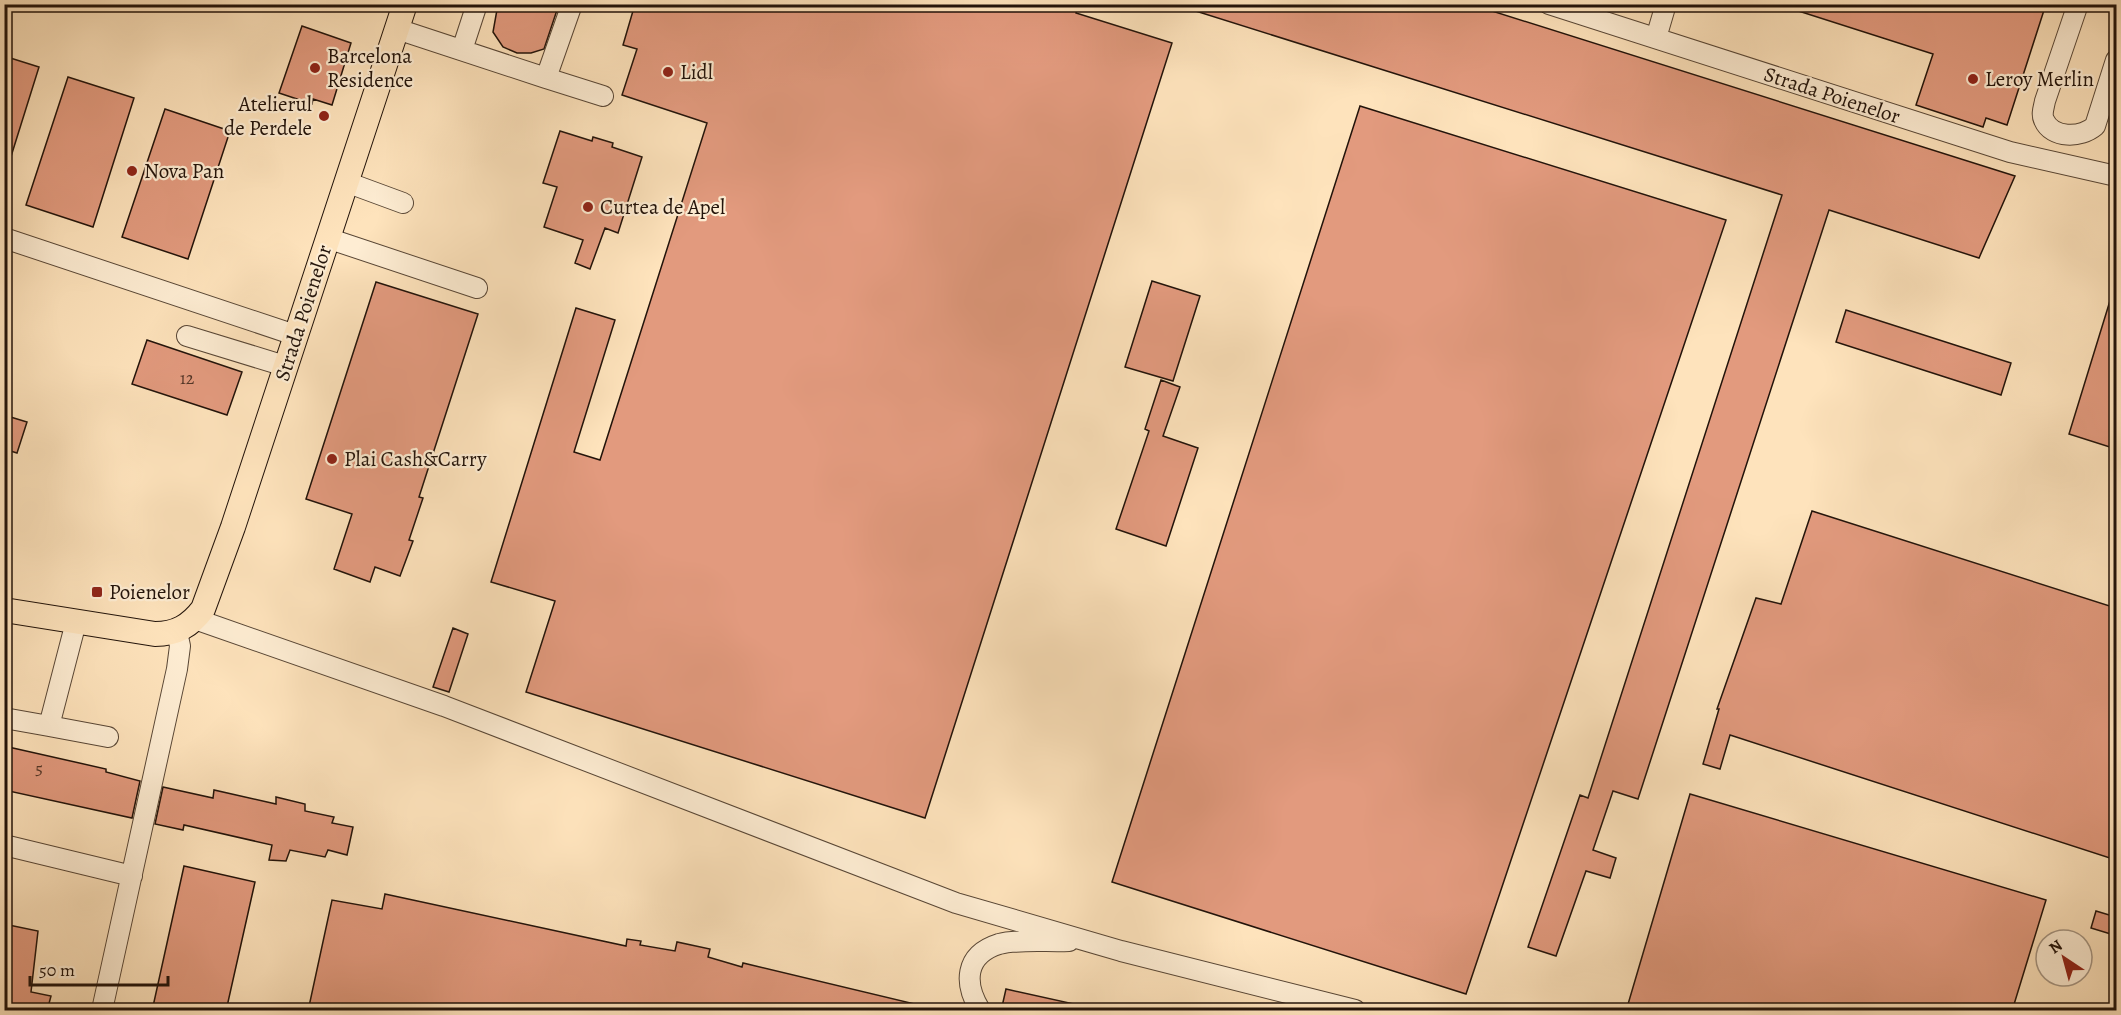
<svg xmlns="http://www.w3.org/2000/svg" width="2121" height="1015" font-family="Alegreya,serif">
<rect width="100%" height="100%" fill="#fee3bc"/>
<filter id="stains"><feTurbulence type="fractalNoise" baseFrequency=".00333" numOctaves="4"/><feColorMatrix values="0 0 0 0 .2 0 0 0 0 .09 0 0 0 0 .02 0 0 0 .5 -.17"/></filter>
<radialGradient id="worn" r=".72"><stop offset=".6" stop-color="#630" stop-opacity="0"/><stop offset="1" stop-color="#630" stop-opacity=".3"/></radialGradient>
<!-- building -->
<path fill="#e29a7e" stroke="#22130a" stroke-width="1.5" d="M498 4H559L544 49 531 53H517L503 47 493 32Z
M635 4H1078L1076 13 1172 43 925 818 526 692 555 601 491 582 576 308 615 320 574 452 600 460 707 123 622 95 637 49 623 45Z
M1187 4H1470L2015 176 1979 258 1829 210 1638 799 1613 791 1593 850 1616 858 1610 878 1586 871 1556 956 1528 947 1580 795 1588 798 1782 195 1186 8Z
M1790 4H2046L2007 125 1986 118 1983 127 1916 105 1933 54 1789 8Z
M302 26 351 43 332 105 313 99 312 104 279 93Z
M4 56 39 67 8 166 4 165Z
M68 77 134 98 93 227 26 205Z
M1360 106 1726 220 1466 994 1112 882Z
M165 109 230 131 188 259 122 237Z
M560 131 592 141 593 137 613 143 612 147 642 157 618 233 605 228 590 269 575 263 583 240 544 227 557 187 543 183Z
M1152 281 1200 296 1173 381 1125 367Z
M376 282 478 314 419 497 423 498 409 540 413 541 400 576 375 567 370 582 334 569 352 514 306 499Z
M2113 291 2116 292V449L2069 434Z
M1846 310 2011 363 2001 395 1836 342Z
M147 340 242 372 227 415 132 384Z
M1161 380 1180 387 1163 436 1198 448 1166 546 1116 529 1149 431 1145 429Z
M4 415 27 422 17 453 4 449Z
M1812 511 2116 608V860L1730 735 1720 769 1703 764 1719 709H1717L1756 598 1781 604Z
M453 628 468 634 449 692 433 687Z
M4 746 106 769V772L140 781 132 818 4 790Z
M163 787 213 798 214 790 276 804V797L305 804V811L334 817 332 823 353 827 347 855 328 850 325 857 290 850 286 861 269 860 272 845 184 825 183 830 155 824Z
M1690 794 2046 900 2012 1011H1626Z
M184 866 255 882 226 1011H152Z
M385 894 626 946 627 939 641 941 640 945 675 951 677 942 710 949 708 957 742 967 743 963 919 1005V1011H308L332 900 382 909Z
M2096 911 2116 917 2114 935 2091 928Z
M4 924 38 931 31 992 51 996 47 1011H4Z
M1006 989 1074 1004 1073 1011H1001Z"/>
<g fill="none" stroke-linecap="round" stroke-linejoin="round">
<!-- minor casing -->
<g stroke="#594736" stroke-width="22">
<path id="minor" d="M1549 4 2010 152 2116 176
M2078 4 2045 101C2044 107 2041 114 2044 120 2052 139 2081 138 2095 126L2116 60
M397 29 546 78 572 4
M1656 38 1666 4
M462 50 477 4
M546 78 603 96
M346 182 403 203
M4 238 295 335
M327 238 477 288
M187 336 285 366
M195 619 444 706 956 903 1121 951 1355 1010
M4 718 49 726 76 622
M49 726 108 737
M4 845 132 876
M102 1010 177 669 180 646 177 632
M980 1010C964 984 964 955 999 944 1017 939 1049 942 1069 941"/>
</g>
<!-- major casing -->
<g stroke="#22130a" stroke-width="26">
<path id="major" d="M4 610 155 634C176 634 190 626 203 609L233 527 405 4"/>
</g>
<!-- minor -->
<use href="#minor" stroke="#feedd3" stroke-width="20"/>
<!-- major -->
<use href="#major" stroke="#fee3bc" stroke-width="24"/>
</g>
<!-- markers -->
<g fill="#8f2418" stroke="#feedd3" stroke-width="2">
<circle cx="315" cy="68" r="6"/>
<circle cx="668" cy="72" r="6"/>
<circle cx="1973" cy="79" r="6"/>
<circle cx="324" cy="116" r="6"/>
<circle cx="132" cy="171" r="6"/>
<circle cx="588" cy="207" r="6"/>
<circle cx="332" cy="459" r="6"/>
<rect x="91" y="586" width="12" height="12" rx="3"/>
</g>
<g text-anchor="middle" stroke-width="4.5" stroke-linejoin="round" paint-order="stroke">
<!-- number labels -->
<g font-size="18" fill="#523527">
<text x="187" y="384">12</text>
<text x="39" y="774">5</text>
</g>
<!-- poi labels -->
<g font-size="21" fill="#22130a" stroke="#feedd3" text-anchor="start">
<text x="327" y="63">Barcelona<tspan x="327" dy="24">Residence</tspan></text>
<text x="680" y="79">Lidl</text>
<text x="1985" y="86">Leroy Merlin</text>
<text x="312" y="111" text-anchor="end">Atelierul<tspan x="312" dy="24">de Perdele</tspan></text>
<text x="144" y="178">Nova Pan</text>
<text x="600" y="214">Curtea de Apel</text>
<text x="344" y="466">Plai Cash&amp;Carry</text>
<text x="109" y="599">Poienelor</text>
</g>
<!-- street labels -->
<g font-size="21" fill="#22130a" stroke="#feedd3">
<text transform="translate(1832 95) rotate(18)" y="7">Strada Poienelor</text>
<text transform="translate(303 313) rotate(-72)" y="7">Strada Poienelor</text>
</g>
</g>
<!-- margin -->
<rect width="2121" height="1015" fill="none" stroke="#fee3bc" stroke-width="24"/>
<rect x="6" y="6" width="2109" height="1003" fill="none" stroke="#22130a" stroke-width="3"/>
<rect x="12" y="12" width="2097" height="991" fill="none" stroke="#22130a" stroke-width="1.5"/>
<!-- north arrow -->
<g transform="translate(2064 958) rotate(324)"><circle r="28" fill="#feedd3" stroke="#a69683" stroke-width="1.5"/>
<path d="M0-4.5L10 22L0 15L-10 22Z" fill="#8f2418"/>
<text y="-9" font-size="16" font-weight="bold" text-anchor="middle" fill="#22130a">N</text>
</g>
<!-- scale -->
<path d="M30 976v9h138v-9" fill="none" stroke="#22130a" stroke-width="3"/>
<text x="39" y="976" font-size="18" fill="#22130a" stroke="#feedd3" stroke-width="4.5" paint-order="stroke">50 m</text>
<rect width="100%" height="100%" filter="url(#stains)"/>
<rect width="100%" height="100%" fill="url(#worn)"/>
</svg>
